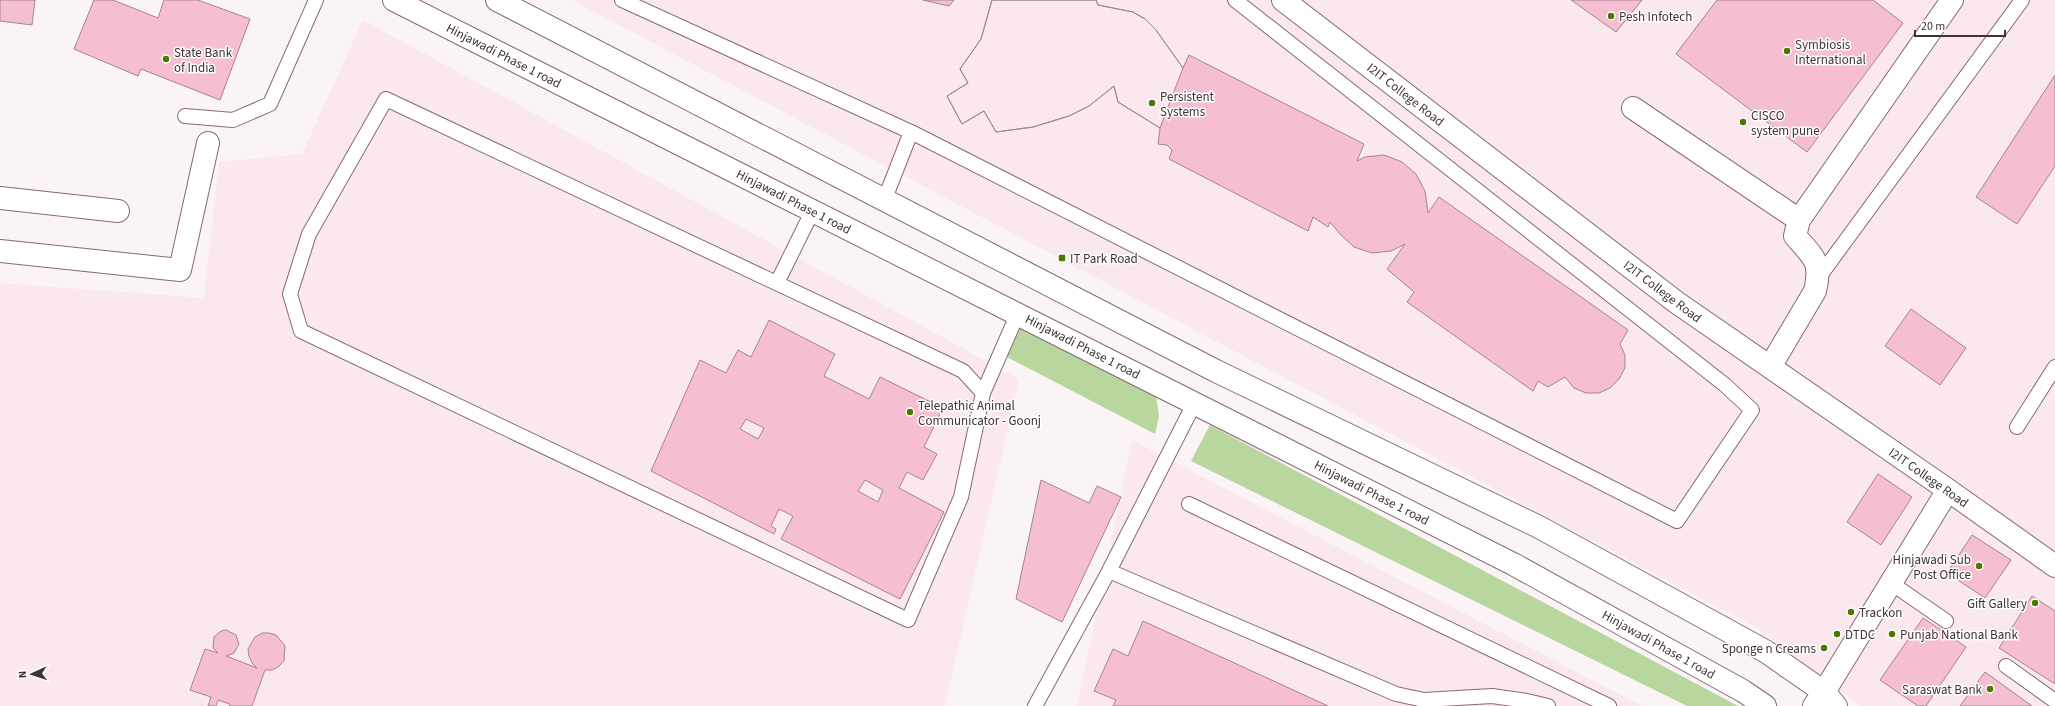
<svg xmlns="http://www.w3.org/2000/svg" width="2055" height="706" font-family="'Source Sans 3',sans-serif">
<rect width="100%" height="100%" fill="#fbf4f6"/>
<!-- built -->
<path fill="#fae8ee" d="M572 0H2055V706H1860L1757 628Z
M363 20 1019 379 945 706H0V283L204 298 219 162 302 154Z
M1132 440 1642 706H1077Z"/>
<!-- green -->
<path fill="#b8d69e" d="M1021 323 1156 394 1159 416 1155 434 1007 357Z
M1210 425 1738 706H1687L1191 461Z"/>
<!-- building -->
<path fill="#f6bed3" stroke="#a48490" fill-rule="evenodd" d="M0 0H35L32 25 0 21Z
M94 0H113L158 18 164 0H198L250 19 220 100 141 69 138 76 74 49Z
M923 0H954L949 6Z
M992 0H1096L1098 5 1133 12 1145 19 1156 30 1183 68 1189 55 1364 144 1357 161 1365 157 1384 155 1402 162 1416 174 1425 191 1428 213 1439 197 1628 330 1620 344 1625 355V368L1619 379 1610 388 1599 393H1586L1574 388 1565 377 1548 387 1538 381 1533 391 1407 302 1414 292 1387 269 1405 244 1391 251 1372 253 1354 247 1340 234 1330 222 1328 227 1313 217 1308 231 1169 159 1172 150 1167 145 1158 144 1160 128 1118 102 1114 86 1089 106 1069 116 1033 127 996 132 984 111 962 124 947 96 968 83 960 69 981 39Z
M992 0H1096L1098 5 1133 12 1145 19 1156 30 1183 68 1160 128 1118 102 1114 86 1089 106 1069 116 1033 127 996 132 984 111 962 124 947 96 968 83 960 69 981 39Z
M1571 0H1642L1616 32Z
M1717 0H1873L1903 23 1807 152 1676 54Z
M2055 75V166L2017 224 1976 197Z
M1911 309 1966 348 1940 385 1885 346Z
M769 320 835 354 824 376 869 399 880 377 943 408 924 447 937 454 923 480 907 472 899 488 944 512 900 599 781 539 793 516 779 509 771 526 776 529 774 534 651 471 700 360 726 373 738 350 751 357ZM746 419 764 428 758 439 740 429ZM865 480 883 490 878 502 858 491Z
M1878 474 1912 497 1881 545 1847 522Z
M1041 480 1089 503 1097 486 1121 497 1062 622 1016 599Z
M1972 535 2011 560 1985 598 1947 573Z
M2032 596 2055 611V684L1999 648Z
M1923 618 1966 647 1926 706H1918L1880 680Z
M1143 621 1328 706H1113L1116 700 1094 691 1113 649 1128 656Z
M226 630 236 635 239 644 234 653 226 656 257 668 252 663 249 656 248 649 255 637 262 633H269L276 635 285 646 284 661 278 667 272 670H265L252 706H229L230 704 218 700 216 706H208L211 697 190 690 205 649 218 653 213 648 214 637 221 631Z
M1985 672 2032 706H1960Z"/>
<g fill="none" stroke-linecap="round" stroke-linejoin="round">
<!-- lane casing -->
<g stroke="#886974" stroke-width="16">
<path id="lane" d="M622 0 911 132 1677 521 1752 410 1725 385 1235 0
M185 116 233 120 270 104 316 0
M884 201 911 132
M1819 277 2022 0
M777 283 813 210
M983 393 963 371 386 99 309 234 290 294 301 331 908 620 961 497 983 393 1018 313
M2017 427 2055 367
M1189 504 1609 706
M1109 571 1396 694 1424 700 1492 696 1527 701 1548 706
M1891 583 1946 621
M2006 666 2055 701
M1035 706 1109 571 1195 402"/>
</g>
<!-- street casing -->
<g stroke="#886974" stroke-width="24">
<path id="street" d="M1283 0 1676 302 1948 490 2055 566
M1633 108 1799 220
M0 198 118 211
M0 251 180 270 208 143
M1770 367 1815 291C1822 261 1814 258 1795 236L1799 220 1952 0
M1814 706 1824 692 1948 490"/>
</g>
<!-- primary casing -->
<g stroke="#886974" stroke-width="24">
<path id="primary" d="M394 0 1513 564 1743 691 1765 706
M497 0 1216 371 1539 527 1765 651 1824 692 1836 706"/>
</g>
<!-- lane -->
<use href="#lane" stroke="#fff" stroke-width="14"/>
<!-- street -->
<use href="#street" stroke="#fff" stroke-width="22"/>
<!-- primary -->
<use href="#primary" stroke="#fff" stroke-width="22"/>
</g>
<!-- markers -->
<g fill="#4a7900" stroke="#fff" stroke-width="1.5">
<circle cx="1611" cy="16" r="4"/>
<circle cx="1787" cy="51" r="4"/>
<circle cx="166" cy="59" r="4"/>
<circle cx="1152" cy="103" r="4"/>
<circle cx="1743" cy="122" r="4"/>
<rect x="1058" y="254" width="8" height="8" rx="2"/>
<circle cx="910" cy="412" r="4"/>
<circle cx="1979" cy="566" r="4"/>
<circle cx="2035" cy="603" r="4"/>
<circle cx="1851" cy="612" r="4"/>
<circle cx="1837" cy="634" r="4"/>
<circle cx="1892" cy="634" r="4"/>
<circle cx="1824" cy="648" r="4"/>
<circle cx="1990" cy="689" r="4"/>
</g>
<g text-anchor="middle" stroke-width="3" stroke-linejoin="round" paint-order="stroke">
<!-- poi labels -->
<g font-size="13" fill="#403237" stroke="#fff" text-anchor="start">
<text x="1619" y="21">Pesh Infotech</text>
<text x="1795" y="49">Symbiosis<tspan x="1795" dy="15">International</tspan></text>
<text x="174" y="57">State Bank<tspan x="174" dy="15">of India</tspan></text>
<text x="1160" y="101">Persistent<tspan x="1160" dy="15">Systems</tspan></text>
<text x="1751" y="120">CISCO<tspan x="1751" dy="15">system pune</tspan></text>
<text x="1070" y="263">IT Park Road</text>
<text x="918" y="410">Telepathic Animal<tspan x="918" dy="15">Communicator - Goonj</tspan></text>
<text x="1971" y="564" text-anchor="end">Hinjawadi Sub<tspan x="1971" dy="15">Post Office</tspan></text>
<text x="2027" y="608" text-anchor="end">Gift Gallery</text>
<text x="1859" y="617">Trackon</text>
<text x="1845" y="639">DTDC</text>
<text x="1900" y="639">Punjab National Bank</text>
<text x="1816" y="653" text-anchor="end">Sponge n Creams</text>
<text x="1982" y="694" text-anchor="end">Saraswat Bank</text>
</g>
<!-- street labels -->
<g font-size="13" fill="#403237" stroke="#fff">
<text transform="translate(504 55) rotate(27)" y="5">Hinjawadi Phase 1 road</text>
<text transform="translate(1406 94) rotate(38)" y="5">I2IT College Road</text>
<text transform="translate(794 201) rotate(27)" y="5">Hinjawadi Phase 1 road</text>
<text transform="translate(1663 291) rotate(37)" y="5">I2IT College Road</text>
<text transform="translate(1083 346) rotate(27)" y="5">Hinjawadi Phase 1 road</text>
<text transform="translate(1929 477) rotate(35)" y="5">I2IT College Road</text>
<text transform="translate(1372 492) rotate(27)" y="5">Hinjawadi Phase 1 road</text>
<text transform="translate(1659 644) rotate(29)" y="5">Hinjawadi Phase 1 road</text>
</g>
</g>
<!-- north arrow -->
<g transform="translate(32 674) rotate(267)" stroke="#ffffff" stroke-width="3" paint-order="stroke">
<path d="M0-3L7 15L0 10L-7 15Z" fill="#403237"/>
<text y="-6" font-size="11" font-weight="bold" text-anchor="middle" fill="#403237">N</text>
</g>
<!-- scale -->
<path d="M1915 30v6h90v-6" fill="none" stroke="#403237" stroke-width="2"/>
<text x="1921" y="30" font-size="12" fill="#403237" stroke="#ffffff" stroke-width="3" paint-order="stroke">20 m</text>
</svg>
